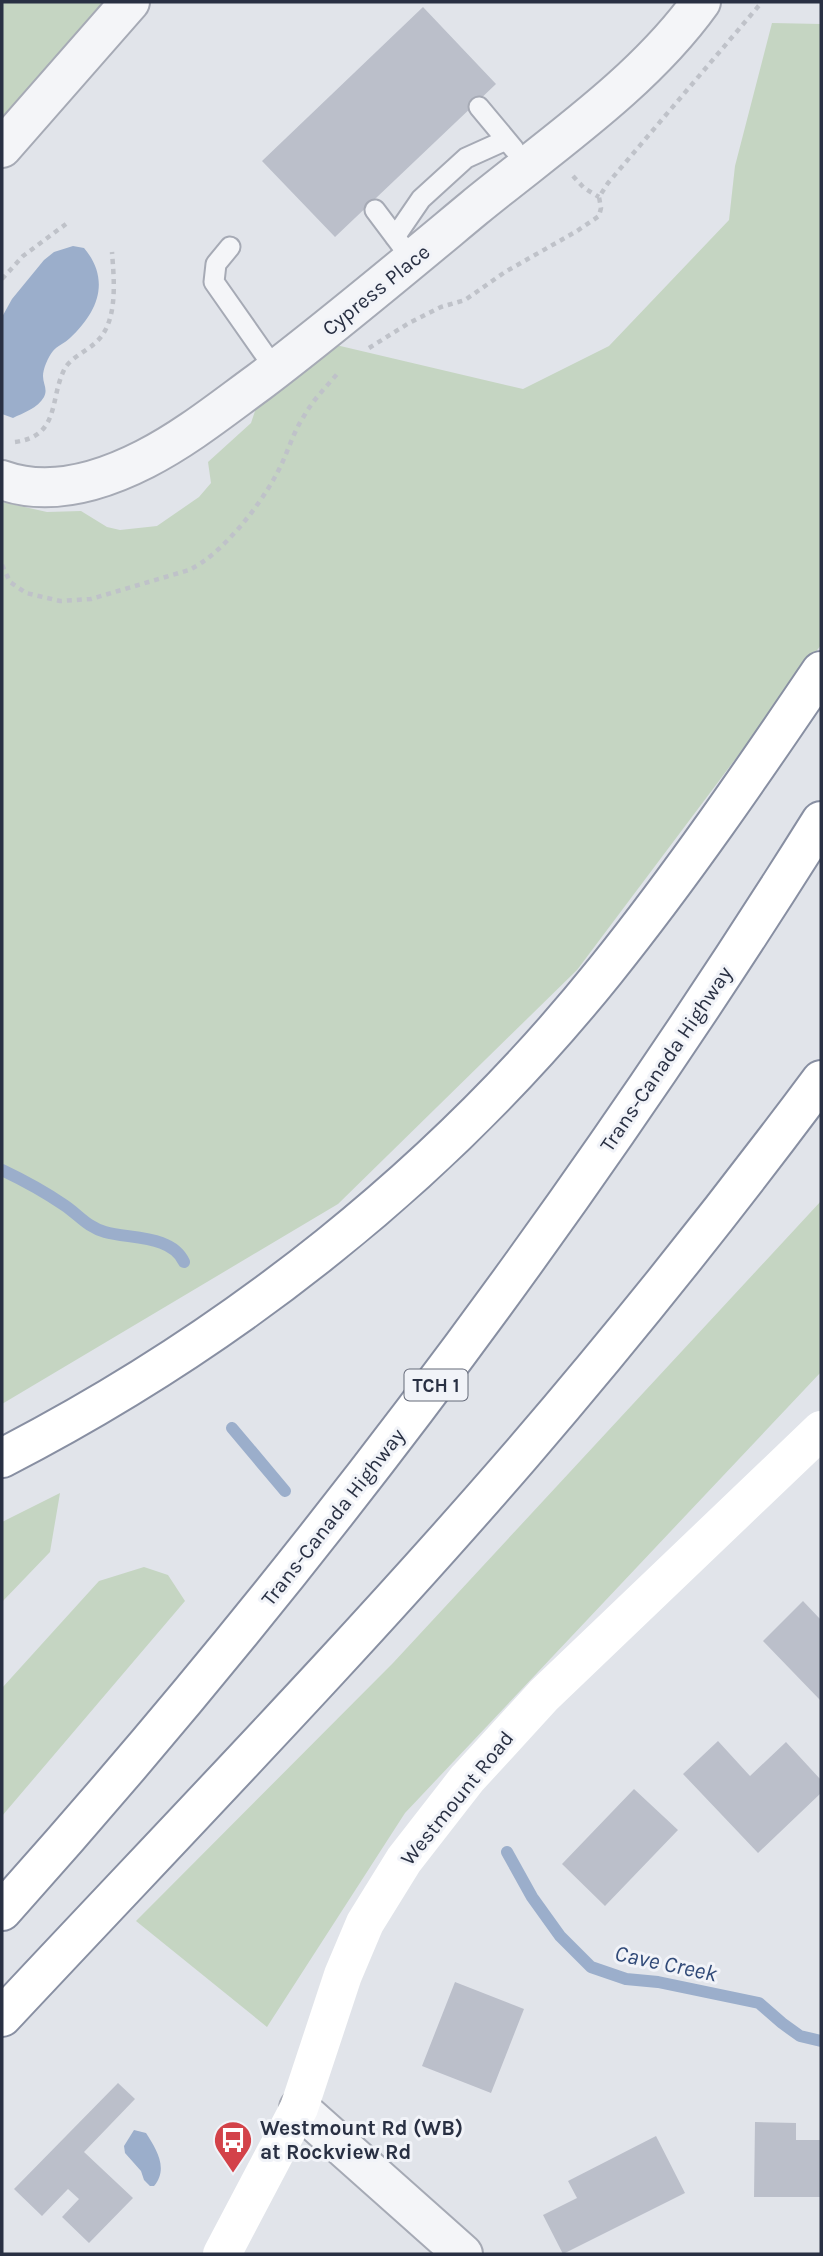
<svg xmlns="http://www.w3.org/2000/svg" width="823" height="2256" font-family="Karla,sans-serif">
<rect width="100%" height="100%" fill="#e1e4ea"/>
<!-- green -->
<path fill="#c5d5c2" d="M2 2H104L2 122Z
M772 23 821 24V645L577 970 338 1204 2 1404V502L47 512 81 511 107 527 120 530 157 526 199 497 211 483 208 462 251 423 259 399 336 345 523 389 609 346 729 220 735 166Z
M821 1201V1372L405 1813 267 2027 136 1921 393 1663Z
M60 1493 50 1552 2 1602V1522Z
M144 1567 168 1575 185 1601 2 1816V1688L99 1581Z"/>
<!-- water -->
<path fill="#9baecb" d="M73 246 84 248C111 280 98 312 70 338 65 343 57 346 53 351 48 357 43 369 43 376 43 384 48 389 44 397 38 408 23 413 13 418L2 414V317L12 299 44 260 54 252Z
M134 2130 146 2133C156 2149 169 2168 154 2186H150L144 2180 141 2171 125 2153 124 2146Z"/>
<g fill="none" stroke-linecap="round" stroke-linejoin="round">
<!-- stream -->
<path stroke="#9baecb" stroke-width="12" d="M2 1170C23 1180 45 1192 64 1205 79 1215 87 1227 105 1232 130 1239 172 1235 184 1262
M232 1428 285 1491
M507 1852 532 1897 560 1936 591 1967 626 1979 658 1982 759 2003 782 2023 800 2036 821 2041"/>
</g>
<!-- building -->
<path fill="#bbbfca" d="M423 7 496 84 335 237 262 161Z
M803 1601 821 1620 820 1700 763 1641Z
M718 1741 750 1776 786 1742 821 1780V1793L758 1853 683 1774Z
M634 1789 678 1830 605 1906 562 1864Z
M455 1982 524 2009 491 2093 422 2066Z
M118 2083 135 2099 84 2152 133 2198 89 2243 62 2217 79 2199 68 2189 42 2216 14 2189Z
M755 2122 796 2123V2140H821V2197H754Z
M656 2136 685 2193 563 2254 543 2215 577 2198 568 2181Z"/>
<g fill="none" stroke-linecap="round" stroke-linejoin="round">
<!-- lane casing -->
<g stroke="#a6aab5" stroke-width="23">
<path id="lane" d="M479 107 514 149
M375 210 402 246
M395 237 421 199 466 158 506 140
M230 247 216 264 214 282 275 369"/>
</g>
<!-- street casing -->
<g stroke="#a6aab5" stroke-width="42">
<path id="street" d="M2 148 130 2
M2 480C49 497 102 481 145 459 186 438 222 409 259 382 333 326 403 267 474 208 551 145 643 83 701 2
M299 2108 463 2254"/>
</g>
<!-- highway casing -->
<g stroke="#888fa2" stroke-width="42">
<path id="highway" d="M2 1458C233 1339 442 1174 605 971 682 875 752 773 821 671
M2 1911C306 1572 579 1207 821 821
M2 2017C176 1831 354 1648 520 1456 625 1334 725 1209 821 1080"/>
</g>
<!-- path -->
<path stroke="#bfc2c9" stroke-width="4.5" stroke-dasharray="5 5" stroke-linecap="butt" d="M573 176 584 188 599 197
M2 279 23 256 66 224
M369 348 409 323 441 307 465 300 505 272 577 231 599 216 601 208 599 197 608 183 762 2
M15 442C61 436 49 398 65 368 71 358 86 351 94 344 119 324 114 280 112 252
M2 565 10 582 26 593 60 601 91 599 189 570C221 555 259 507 276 475 287 456 292 434 304 416 313 400 326 387 338 373"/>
<!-- lane -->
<use href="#lane" stroke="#f4f5f8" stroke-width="19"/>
<!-- street -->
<use href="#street" stroke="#f4f5f8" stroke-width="38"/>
<!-- secondary -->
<path stroke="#fff" stroke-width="38" d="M222 2254 299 2108 343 1975 365 1923 404 1860 467 1779 544 1695 821 1430"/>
<!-- highway -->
<use href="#highway" stroke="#fff" stroke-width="38"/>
</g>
<!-- icons -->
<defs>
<g id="bus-pin" transform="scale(2.0125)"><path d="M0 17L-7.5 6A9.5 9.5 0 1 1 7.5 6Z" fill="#d34249" stroke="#f1f3f8"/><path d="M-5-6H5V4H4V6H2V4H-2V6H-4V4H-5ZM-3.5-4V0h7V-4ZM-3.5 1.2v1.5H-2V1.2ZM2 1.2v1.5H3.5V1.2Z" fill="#fff"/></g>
</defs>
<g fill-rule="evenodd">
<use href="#bus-pin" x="233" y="2140"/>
</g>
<g text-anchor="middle" stroke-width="6" stroke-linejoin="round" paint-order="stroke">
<!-- shield labels -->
<rect fill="#f1f3f8" stroke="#656a79" stroke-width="2" x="404.5" y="1369.5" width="63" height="31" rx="5"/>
<g font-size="19" font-weight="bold" fill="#293043">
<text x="436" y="1392">TCH 1</text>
</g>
<!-- street labels -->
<g font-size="21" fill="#293043" stroke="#f1f3f8">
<text transform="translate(376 290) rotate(-39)" y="7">Cypress Place</text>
<text transform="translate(666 1059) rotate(-56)" y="7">Trans-Canada Highway</text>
<text transform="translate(333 1517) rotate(-52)" y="7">Trans-Canada Highway</text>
<text transform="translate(457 1798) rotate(-51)" y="7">Westmount Road</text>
</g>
<!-- poi labels -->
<g font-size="21" font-weight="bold" fill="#293043" stroke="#f1f3f8" text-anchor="start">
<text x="260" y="2135">Westmount Rd (WB)<tspan x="260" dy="24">at Rockview Rd</tspan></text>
</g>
<!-- water labels -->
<g font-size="23" font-style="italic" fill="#314a78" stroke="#f1f3f8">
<text transform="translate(666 1963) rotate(12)" y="8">Cave Creek</text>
</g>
</g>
<!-- border -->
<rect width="823" height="2256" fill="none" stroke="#293043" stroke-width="7"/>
</svg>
